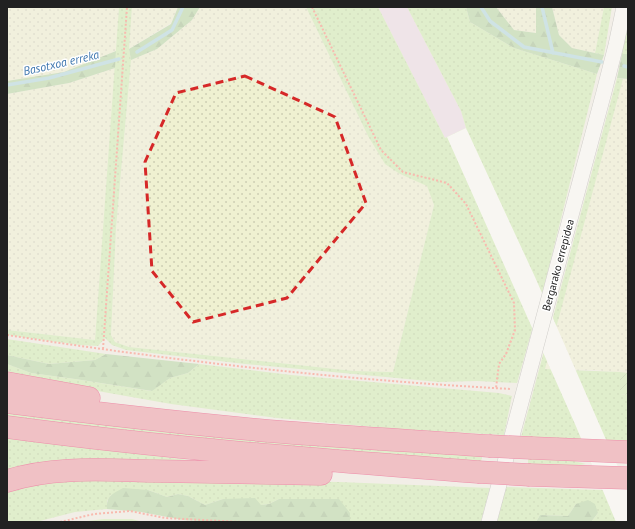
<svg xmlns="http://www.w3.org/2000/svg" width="635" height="529" font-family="'PT Sans',sans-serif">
<defs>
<pattern id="farmland-dots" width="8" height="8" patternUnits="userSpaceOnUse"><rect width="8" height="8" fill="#eff1d1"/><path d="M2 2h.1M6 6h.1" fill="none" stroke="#cdceb3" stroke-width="1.8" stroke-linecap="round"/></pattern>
<pattern id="grass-dots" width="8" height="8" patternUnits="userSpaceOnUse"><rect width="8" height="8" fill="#cbeeaa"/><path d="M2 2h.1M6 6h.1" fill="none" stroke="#aecc92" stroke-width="1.8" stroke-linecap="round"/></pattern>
<pattern id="forest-firs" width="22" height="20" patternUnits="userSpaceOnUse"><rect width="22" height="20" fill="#aad399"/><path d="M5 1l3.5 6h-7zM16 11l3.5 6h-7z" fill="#92b584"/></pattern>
<pattern id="garden-furrows" width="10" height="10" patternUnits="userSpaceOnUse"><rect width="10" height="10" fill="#cbeeaa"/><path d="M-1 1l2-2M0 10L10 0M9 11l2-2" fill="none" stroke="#aecc92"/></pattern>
</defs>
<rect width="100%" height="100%" fill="#f2eee7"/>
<!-- industrial -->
<path fill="#ebd8e8" d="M378 7H407L461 111 466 128 445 138Z"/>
<!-- farmland -->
<path fill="url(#farmland-dots)" d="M7 7H119L116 51 64 72 7 81Z
M132 7H178L171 23 129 49Z
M200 7H306L368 136 400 174 428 186 434 205 393 372 354 371 129 347 115 342 111 335 116 228 131 60 157 49 192 20Z
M496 7H536V33L514 30Z
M552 7H604L595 53 572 48 559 35Z
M115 68 95 340 7 330V94L69 83Z
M623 79H628V373L593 370 544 369Z"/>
<!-- grass -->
<path fill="url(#grass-dots)" d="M119 7H132L129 49 131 60 116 228 111 335 115 342 129 347 354 371 393 372 434 205 427 186 400 174 385 164 368 136 306 7H378L445 138 466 128 461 111 407 7H466L470 22 514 48 597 74 543 291 517 383 477 381 439 382 245 364 126 350 112 345 105 338 98 346 80 345 7 335V330L95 340Z
M604 7H612L604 55 595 53Z
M628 16V54H622Z
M617 78 623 79 545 369 620 372V394L628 395V441L521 437Z
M7 339 106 354 95 360 49 364 7 355Z
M7 364 31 373 75 379 151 391 170 378 188 373 199 364 291 375 499 393 512 396 504 435 395 429 277 418 171 404 7 375Z
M7 410 482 455 481 463 367 456 7 419Z
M7 438 239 466 7 475Z
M528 457 566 459 586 464 567 467H528Z
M82 478 339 482 490 488 481 521 478 522H350V513L279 499 269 504 261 505 223 499 205 505 188 496 178 494 167 497 148 490 111 495 107 501V509L75 512 36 522H7V489Z
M506 487 628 491V522H591L598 513 576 504 568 516 540 515 536 522H497Z
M104 519H132L143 522H78Z"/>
<!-- forest -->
<path fill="url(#forest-firs)" d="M178 7H200L192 20 157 49 131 60 129 49 171 24Z
M466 7H496L514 30 536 33V7H552L559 35 572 48 604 55 597 74 514 48 470 22Z
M116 51 115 68 69 83 7 94V81L64 72Z
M622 54H628V79L617 78Z
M106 354 199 364 188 373 170 378 152 391 75 379 31 373 7 364V355L49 364 95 360Z
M123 488 148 490 167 497 178 494 188 496 205 505 223 499 255 498 261 505 269 504 279 499H339L350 513V522H220L183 520 141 512 107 509C106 496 112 494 123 488Z
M588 500 595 504 598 513 591 522H536L540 515 568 516 576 504Z"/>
<!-- garden -->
<path fill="url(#garden-furrows)" d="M620 372 628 373V395L620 394Z"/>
<!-- pier -->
<path fill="#fff" d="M466 128 535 277 628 490V522H616L575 424 447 137Z"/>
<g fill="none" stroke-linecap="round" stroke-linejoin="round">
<!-- stream -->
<path stroke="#a5d4e2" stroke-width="3.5" d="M481 7 490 21 524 47 602 62
M542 7 553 53
M137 52 172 30 183 7
M624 66 628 67
M7 85 49 78 119 59"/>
<!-- tertiary casing -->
<g stroke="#a8a8a8" stroke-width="16">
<path id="tertiary" d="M489 522 604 92 616 45 624 7"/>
</g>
<!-- motorway casing -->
<g stroke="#e71c61" stroke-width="23">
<path id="motorway" d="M7 383 89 398
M7 402C94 413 181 423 269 431 342 437 416 441 489 446
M7 427C164 448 321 460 478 472
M532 448 628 452
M530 475 628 478
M7 481C53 466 105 470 153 471 209 472 265 473 321 474"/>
</g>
<!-- path -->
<path stroke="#ff7a6a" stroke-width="2" stroke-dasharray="2 2" stroke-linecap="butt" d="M312 7 381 150 403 172 447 183 466 204 514 303 515 330 506 354 499 364 496 388
M7 335C174 361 343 380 511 389
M103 349 127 7
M60 522 94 514 130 511 165 518 241 522"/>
<!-- tertiary -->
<use href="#tertiary" stroke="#fff" stroke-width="15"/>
<!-- motorway -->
<use href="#motorway" stroke="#ed8a9c" stroke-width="22"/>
<!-- motorway-bridge casing -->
<g stroke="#e71c61" stroke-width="23" stroke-linecap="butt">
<path id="motorway-bridge" d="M489 446 532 448
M478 472 530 475"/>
</g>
<!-- motorway-bridge -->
<use href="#motorway-bridge" stroke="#ed8a9c" stroke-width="22"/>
</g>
<!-- marked area -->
<path d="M0 0H635V529H0ZM245 76 335 117 366 203 287 298 193 322 152 271 145 162 176 93Z" fill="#f2eee7" fill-opacity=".55" fill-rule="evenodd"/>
<path fill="none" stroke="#d62828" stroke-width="3" stroke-dasharray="8 5" stroke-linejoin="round" d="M245 76 335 117 366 203 287 298 193 322 152 271 145 162 176 93Z"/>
<g text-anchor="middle" stroke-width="3" stroke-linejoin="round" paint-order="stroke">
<!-- street labels -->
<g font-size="11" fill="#212121" stroke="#fff">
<text transform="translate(558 265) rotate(-75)" y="4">Bergarako errepidea</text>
</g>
<!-- water labels -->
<g font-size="12" font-style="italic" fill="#4279b0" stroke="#fff">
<text transform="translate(61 63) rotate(-13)" y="4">Basotxoa erreka</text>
</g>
</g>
<!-- border -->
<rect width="635" height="529" fill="none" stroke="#212121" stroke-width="16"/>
</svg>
